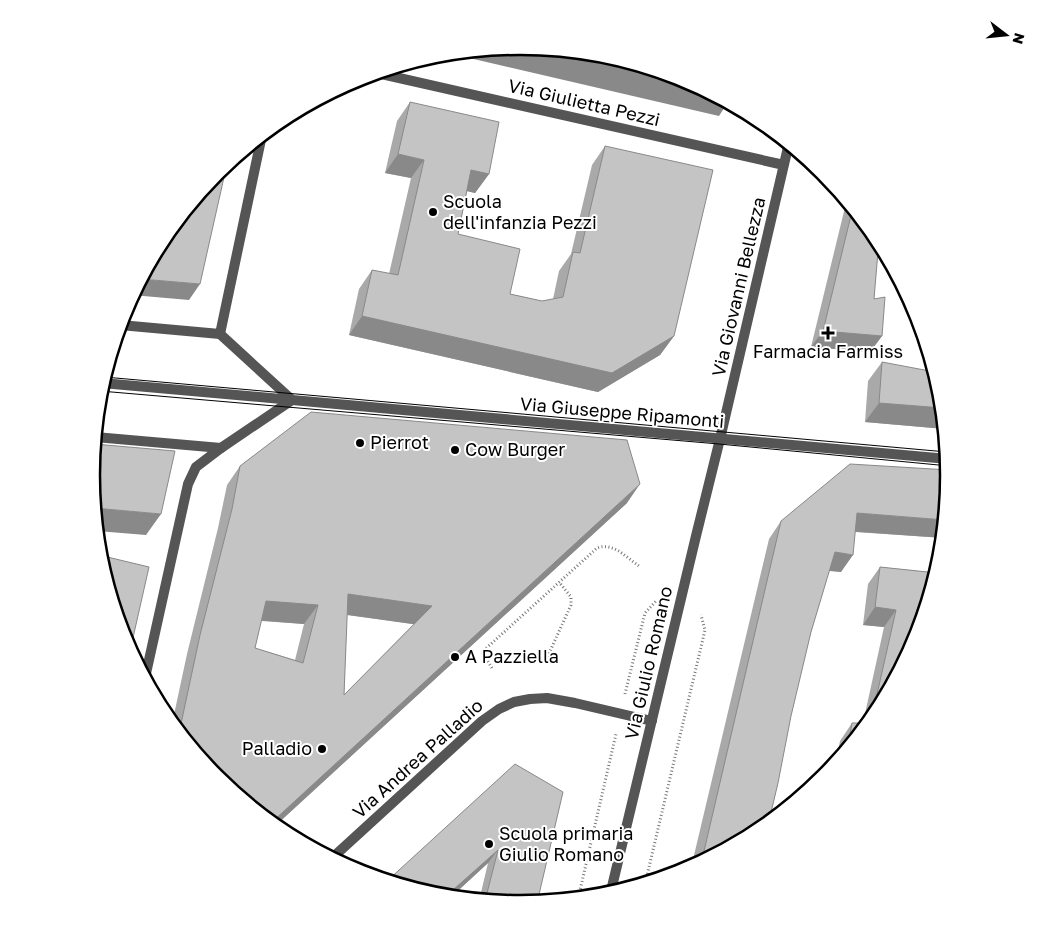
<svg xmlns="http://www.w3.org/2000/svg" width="1041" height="951" font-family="'Golos Text',sans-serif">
<rect width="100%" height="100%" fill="#fff"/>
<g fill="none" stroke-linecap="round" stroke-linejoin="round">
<!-- path -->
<path stroke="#777" stroke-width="3" stroke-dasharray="1 2.5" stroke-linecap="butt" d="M546 660 571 605V597L559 582
M492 668 482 652 597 548C613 542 626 557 639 566
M625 694 645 613 657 600
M645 884 705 630 701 615
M578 899 616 734"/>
<!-- service -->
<path stroke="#555" stroke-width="10" d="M102 383 292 400"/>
<!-- minor -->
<path stroke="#555" stroke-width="10" d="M377 73 784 165
M220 334 262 135
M145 678 188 484 196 467 221 448
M331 859 482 721 499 709 514 702 530 699 547 698 575 703 652 721
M610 895 696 536 720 439 789 143"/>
<!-- tertiary -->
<path stroke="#555" stroke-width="10" d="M120 325 220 334 292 400 948 459
M95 437 221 448 292 400"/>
<!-- tram -->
<path stroke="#000" stroke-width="1" d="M104 377 500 412 947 452
M100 391 719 444 949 466"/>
</g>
<!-- wall -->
<path fill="#a9a9a9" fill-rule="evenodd" d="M410 102 489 174 475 193 467 191 458 234 510 294 542 301 553 299 559 271 571 254 592 165 605 146 674 336 660 355 598 392 349 335 359 289 372 270 389 274 411 178 385 173 397 121Z
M847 199 878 237 874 299 882 336 870 352 811 347Z
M882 362 942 392 945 429 865 422 868 381Z
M240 466 627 503 275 826 217 779 172 724 187 654 218 528 227 485ZM347 615 414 624 344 695ZM261 621 304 624 295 660 255 648Z
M781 521 944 538 855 532 841 572 829 571 811 632 759 833 691 868 769 539Z
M880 567 937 573 877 714 835 765 840 741 852 723H863L884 627 863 625 868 584Z
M515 764 520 905 479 901 488 863 450 898 436 896Z"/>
<!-- shaded-wall -->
<path fill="#898989" d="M521 46 531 47 697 86 728 102 719 116 448 53Z
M398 154 424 160 411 178 385 173Z
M471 170 489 174 475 193 458 189Z
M141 279 200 284 189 300 132 295Z
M362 316 674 336 660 355 598 392 349 335Z
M823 331 882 336 870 352 811 347Z
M879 403 943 408 945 429 865 422Z
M640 484 627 503 275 826 271 823Z
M94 508 161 514 146 535 97 531Z
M857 513 945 520 944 538 845 531Z
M835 552 853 555 841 572 823 570Z
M348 594 432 606 419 625 334 613Z
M266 601 318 605 304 624 253 620Z
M875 607 896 610 884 627 863 625Z
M498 850 488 863 450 898 445 897Z"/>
<!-- building -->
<path fill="#c4c4c4" stroke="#898989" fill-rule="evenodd" d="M531 47 605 55 685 79 697 86Z
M410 102 499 122 489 174 471 170 458 234 520 249 510 294 542 301 563 297 573 252 580 253 605 146 713 170 674 336 612 373 362 316 372 270 398 275 424 160 398 154Z
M227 164 200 284 141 279 164 237 217 172Z
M853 207 879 240 874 299 885 297 882 336 823 331Z
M882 362 935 372 942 392 943 408 879 403Z
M311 412 627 440 640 484 271 823 217 779 179 733 200 635 232 509 240 466ZM348 594 432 606 344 695ZM266 601 318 605 303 663 255 648Z
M94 444 175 451 161 514 94 508 91 475Z
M850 464 949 470 950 476 945 520 857 513 853 555 835 552 811 632 791 716 778 783 768 825 759 833 701 864 781 521Z
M99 555 149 567 130 651 124 640 99 559Z
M880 567 937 573 917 640 877 714 871 721 896 610 875 607Z
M852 723H870L847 751Z
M515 764 563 792 537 903 520 905 485 901 498 850 445 897 436 896 387 881Z"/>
<!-- markers -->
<g fill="#000" stroke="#fff" stroke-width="2">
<circle cx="433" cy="212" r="5"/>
<path d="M825.5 325.5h5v5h5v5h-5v5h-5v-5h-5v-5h5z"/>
<circle cx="360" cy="443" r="5"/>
<circle cx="455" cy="450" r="5"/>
<circle cx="455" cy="657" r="5"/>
<circle cx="322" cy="749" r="5"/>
<circle cx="489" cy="844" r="5"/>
</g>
<g text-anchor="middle" stroke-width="4" stroke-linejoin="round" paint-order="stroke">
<!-- street labels -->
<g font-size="18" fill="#000" stroke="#fff">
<text transform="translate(584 103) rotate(13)" y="6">Via Giulietta Pezzi</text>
<text transform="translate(739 287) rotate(-77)" y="6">Via Giovanni Bellezza</text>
<text transform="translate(622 413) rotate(5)" y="6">Via Giuseppe Ripamonti</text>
<text transform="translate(649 663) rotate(-77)" y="6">Via Giulio Romano</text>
<text transform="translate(418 759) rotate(-42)" y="6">Via Andrea Palladio</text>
</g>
<!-- poi labels -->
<g font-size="18" fill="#000" stroke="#fff" text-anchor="start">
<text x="443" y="208">Scuola<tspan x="443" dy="21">dell'infanzia Pezzi</tspan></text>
<text x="828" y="358" text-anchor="middle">Farmacia Farmiss</text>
<text x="370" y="449">Pierrot</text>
<text x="465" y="456">Cow Burger</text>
<text x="465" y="663">A Pazziella</text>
<text x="312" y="755" text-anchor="end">Palladio</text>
<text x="499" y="840">Scuola primaria<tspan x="499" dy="21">Giulio Romano</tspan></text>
</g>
</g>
<!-- crop -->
<path d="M0 0H1041V951H0ZM100 475a420 420 0 1 1 840 0a420 420 0 1 1-840 0Z" fill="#fff" fill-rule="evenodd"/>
<path fill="none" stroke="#000" stroke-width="2.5" d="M100 475a420 420 0 1 1 840 0a420 420 0 1 1-840 0Z"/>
<!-- north arrow -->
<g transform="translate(1006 35) rotate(106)" stroke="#ffffff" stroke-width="4" paint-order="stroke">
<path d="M0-4L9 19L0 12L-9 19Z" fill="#000000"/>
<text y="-8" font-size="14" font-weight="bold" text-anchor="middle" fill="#000000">N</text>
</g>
</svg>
